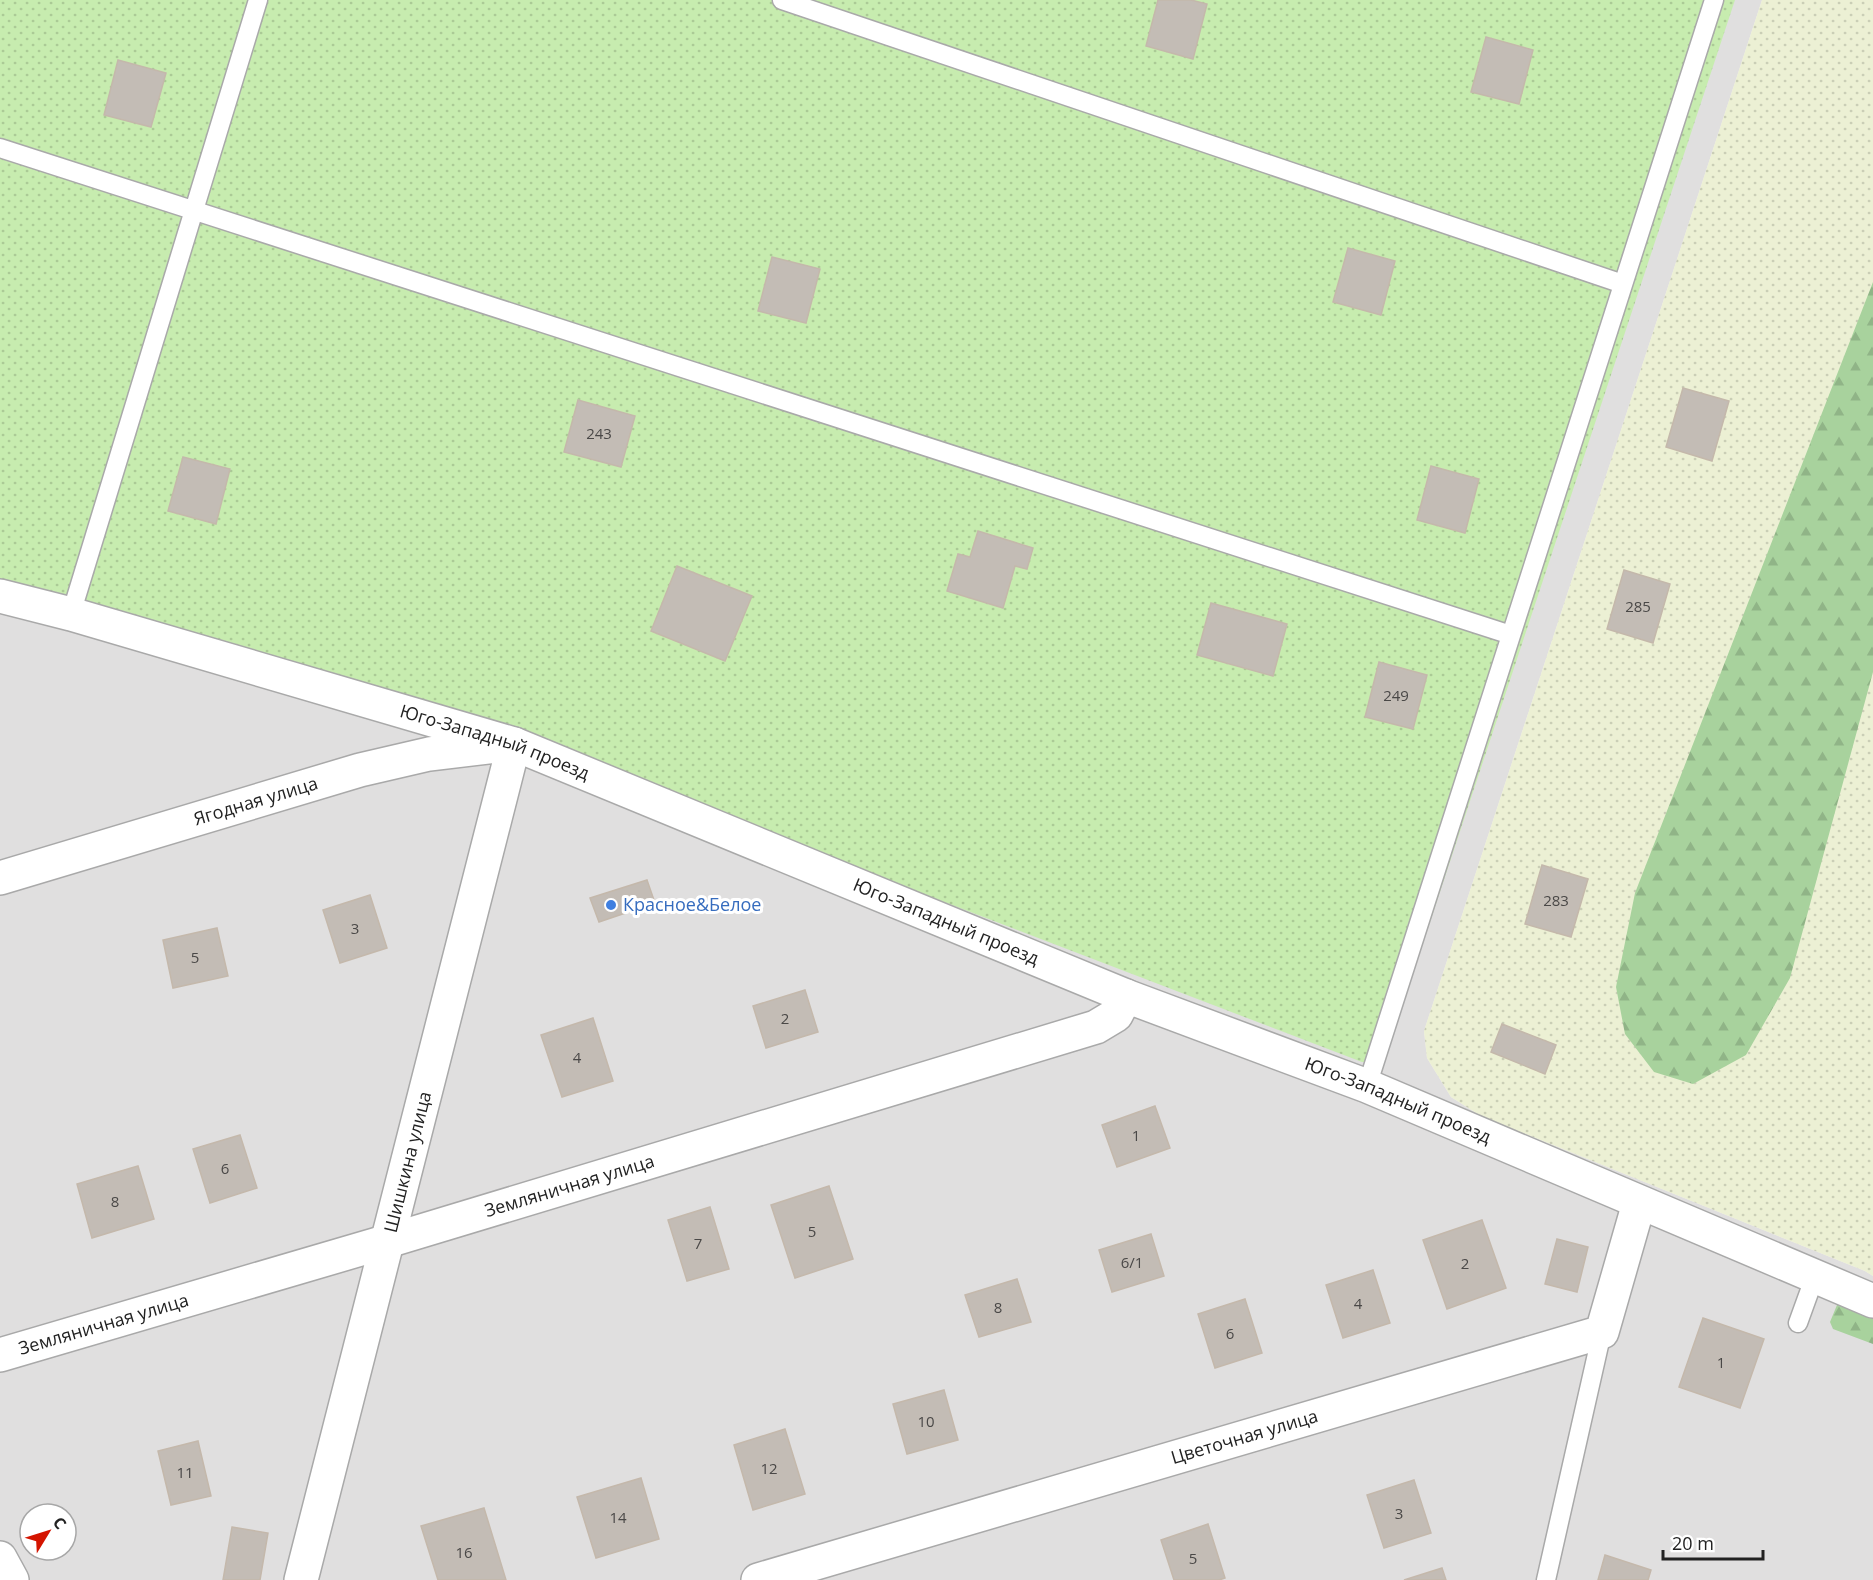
<svg xmlns="http://www.w3.org/2000/svg" width="1873" height="1580" font-family="'Open Sans',sans-serif">
<defs>
<pattern id="farmland-dots" width="8" height="8" patternUnits="userSpaceOnUse" patternTransform="scale(1.5)"><rect width="8" height="8" fill="#ecf0d4"/><path d="M2 2h.1M6 6h.1" fill="none" stroke="#caceb6" stroke-width="1.8" stroke-linecap="round"/></pattern>
<pattern id="grass-dots" width="8" height="8" patternUnits="userSpaceOnUse" patternTransform="scale(1.5)"><rect width="8" height="8" fill="#c7ecaf"/><path d="M2 2h.1M6 6h.1" fill="none" stroke="#abca96" stroke-width="1.8" stroke-linecap="round"/></pattern>
<pattern id="forest-firs" width="22" height="20" patternUnits="userSpaceOnUse" patternTransform="scale(1.5)"><rect width="22" height="20" fill="#a8d29d"/><path d="M5 1l3.5 6h-7zM16 11l3.5 6h-7z" fill="#90b487"/></pattern>
</defs>
<rect width="100%" height="100%" fill="#f2f0e9"/>
<!-- residential -->
<path fill="#e0dfdf" fill-rule="evenodd" d="M0 0H1762L1424 1031 1427 1058 1451 1097 1481 1116 1865 1271 1873 1276V1580H0ZM30 1514H66V1550H30Z"/>
<!-- farmland -->
<path fill="url(#farmland-dots)" d="M1762 0H1873V1276L1865 1271 1481 1116 1451 1097 1427 1058 1424 1031Z"/>
<!-- grass -->
<path fill="url(#grass-dots)" d="M0 0H1735L1387 1052 1371 1062H1362L513 737 0 593Z"/>
<!-- forest -->
<path fill="url(#forest-firs)" d="M1873 282V672L1790 978 1746 1055 1693 1084 1654 1072 1625 1034 1616 987 1635 893Z
M1845 1304 1873 1315V1344L1833 1329 1830 1322 1837 1305Z"/>
<!-- building -->
<path fill="#c3bcb5" stroke="#c4b8ab" stroke-width="1.5" d="M1158 0H1191L1207 4 1193 59 1146 46Z
M1486 37 1533 50 1519 104 1471 92Z
M118 60 166 73 151 127 104 115Z
M1348 248 1395 261 1381 315 1333 302Z
M772 257 820 269 806 323 758 311Z
M1683 388 1729 401 1712 461 1666 447Z
M578 400 635 416 621 467 564 452Z
M183 457 230 469 216 524 168 511Z
M1431 466 1479 479 1465 533 1417 520Z
M978 531 1033 548 1027 569 1015 566 1003 608 947 591 958 554 970 557Z
M677 566 752 596 725 661 651 631Z
M1624 570 1670 584 1653 643 1607 629Z
M1211 603 1287 624 1273 676 1197 655Z
M1379 662 1427 675 1413 729 1365 717Z
M1542 865 1588 879 1571 937 1525 924Z
M647 880 655 903 599 922 590 898Z
M370 895 387 948 340 963 323 910Z
M217 928 228 976 173 988 163 940Z
M805 990 818 1032 766 1048 753 1006Z
M593 1018 613 1081 562 1097 541 1035Z
M1502 1024 1556 1045 1545 1074 1491 1052Z
M1155 1106 1170 1148 1117 1167 1102 1125Z
M240 1135 257 1188 210 1203 193 1149Z
M138 1166 154 1219 92 1238 77 1184Z
M829 1186 853 1259 795 1278 771 1205Z
M710 1207 729 1269 687 1281 668 1220Z
M1482 1220 1506 1288 1447 1309 1423 1240Z
M1151 1234 1164 1276 1112 1292 1099 1250Z
M1557 1239 1588 1247 1577 1292 1545 1284Z
M1373 1270 1390 1323 1343 1338 1326 1285Z
M1017 1279 1031 1322 979 1337 965 1295Z
M1245 1299 1262 1353 1215 1368 1198 1314Z
M1703 1318 1764 1339 1740 1408 1679 1387Z
M944 1390 958 1440 907 1454 893 1404Z
M785 1429 805 1494 753 1510 734 1445Z
M198 1441 211 1496 171 1505 158 1451Z
M641 1478 659 1539 596 1558 577 1497Z
M1414 1480 1431 1533 1384 1548 1367 1495Z
M484 1508 506 1580H438L421 1526Z
M1208 1524 1225 1578 1219 1580H1174L1161 1540Z
M232 1527 268 1533 260 1580H223Z
M1605 1555 1651 1570 1648 1580H1598Z
M1442 1568 1446 1580H1404Z"/>
<g fill="none" stroke-linecap="round" stroke-linejoin="round">
<!-- lane casing -->
<g stroke="#a9a9a9" stroke-width="21">
<path id="lane" d="M782 0 1623 284
M0 148 1511 635
M71 614 258 0
M1367 1086 1714 0
M1798 1323 1815 1276
M1546 1580 1602 1332"/>
</g>
<!-- street casing -->
<g stroke="#a9a9a9" stroke-width="36">
<g id="street">
<path id="s1" d="M0 596 71 614 514 744 1126 996 1367 1086 1873 1301"/>
<path id="s2" d="M0 878 360 770 429 754 514 744 301 1580"/>
<path id="s3" d="M0 1355 388 1241 1096 1027 1116 1015 1126 996"/>
<path d="M0 1558 12 1580"/>
<path id="s4" d="M758 1580 1602 1332 1639 1203"/>
</g>
</g>
<!-- lane -->
<use href="#lane" stroke="#fff" stroke-width="18"/>
<!-- street -->
<use href="#street" stroke="#fff" stroke-width="33"/>
</g>
<!-- markers -->
<circle fill="#3f7fe0" stroke="#fff" stroke-width="2" cx="611" cy="905" r="6"/>
<g text-anchor="middle" stroke-width="6" stroke-linejoin="round" paint-order="stroke">
<!-- number labels -->
<g font-size="15" fill="#4a4847">
<text x="599" y="439">243</text>
<text x="1638" y="612">285</text>
<text x="1396" y="701">249</text>
<text x="1556" y="906">283</text>
<text x="355" y="934">3</text>
<text x="195" y="963">5</text>
<text x="785" y="1024">2</text>
<text x="577" y="1063">4</text>
<text x="1136" y="1141">1</text>
<text x="225" y="1174">6</text>
<text x="115" y="1207">8</text>
<text x="812" y="1237">5</text>
<text x="698" y="1249">7</text>
<text x="1132" y="1268">6/1</text>
<text x="1465" y="1269">2</text>
<text x="1358" y="1309">4</text>
<text x="998" y="1313">8</text>
<text x="1230" y="1339">6</text>
<text x="1721" y="1368">1</text>
<text x="926" y="1427">10</text>
<text x="769" y="1474">12</text>
<text x="185" y="1478">11</text>
<text x="1399" y="1519">3</text>
<text x="618" y="1523">14</text>
<text x="464" y="1558">16</text>
<text x="1193" y="1564">5</text>
</g>
<!-- street labels -->
<g font-size="18" fill="#222" stroke="#fff">
<text dy="6" stroke="none"><textPath href="#s1" startOffset="516">Юго-Западный проезд</textPath></text>
<text dy="6" stroke="none"><textPath href="#s2" startOffset="267">Ягодная улица</textPath></text>
<text dy="6" stroke="none"><textPath href="#s1" startOffset="1002">Юго-Западный проезд</textPath></text>
<text dy="6" stroke="none"><textPath href="#s1" startOffset="1488">Юго-Западный проезд</textPath></text>
<text transform="translate(408 1162) rotate(-76)" y="6">Шишкина улица</text>
<text dy="6" stroke="none"><textPath href="#s3" startOffset="594">Земляничная улица</textPath></text>
<text dy="6" stroke="none"><textPath href="#s3" startOffset="108">Земляничная улица</textPath></text>
<text dy="6" stroke="none"><textPath href="#s4" startOffset="507">Цветочная улица</textPath></text>
</g>
<!-- shop labels -->
<g font-size="18" fill="#366cbe" stroke="#fff" text-anchor="start">
<text x="623" y="911">Красное&amp;Белое</text>
</g>
</g>
<!-- north arrow -->
<g transform="translate(48 1532) rotate(52)"><circle r="28" fill="#ffffff" stroke="#a7a7a7" stroke-width="1.5"/>
<path d="M0-4.5L10 22L0 15L-10 22Z" fill="#d41400"/>
<text y="-9" font-size="16" font-weight="bold" text-anchor="middle" fill="#222222">С</text>
</g>
<!-- scale -->
<path d="M1663 1550v9h100v-9" fill="none" stroke="#222222" stroke-width="3"/>
<text x="1672" y="1550" font-size="18" fill="#222222" stroke="#ffffff" stroke-width="4.5" paint-order="stroke">20 m</text>
</svg>
